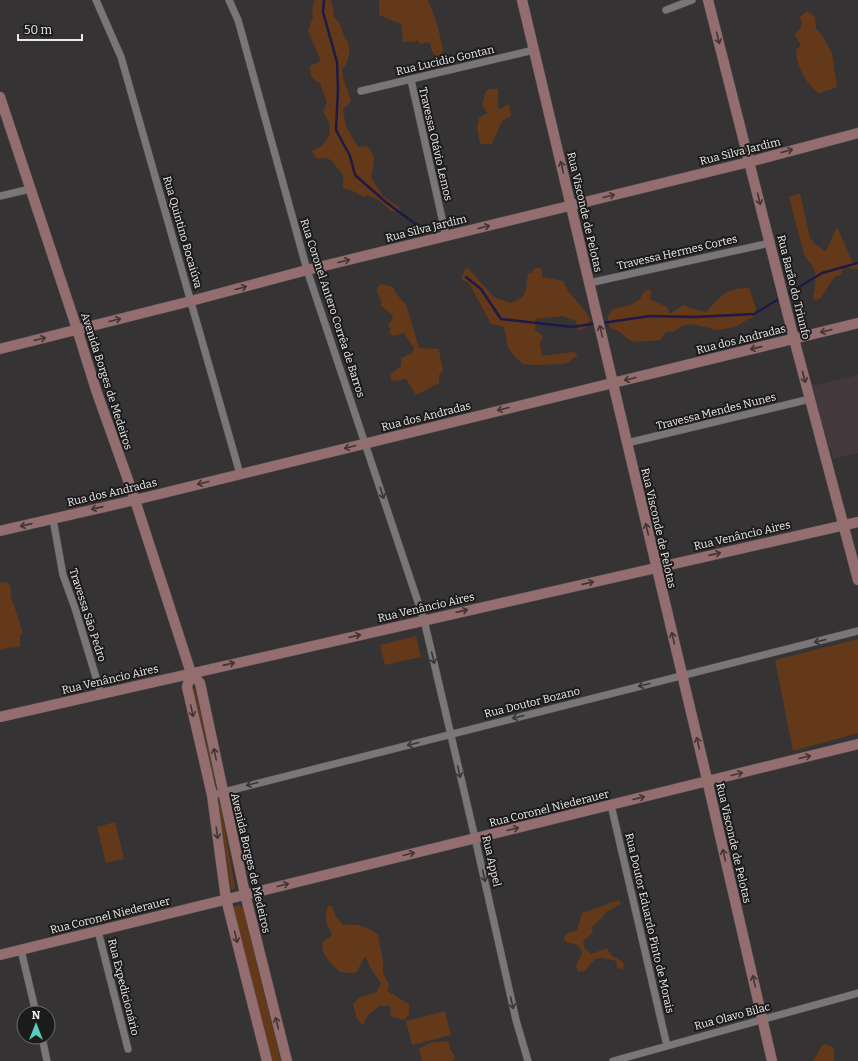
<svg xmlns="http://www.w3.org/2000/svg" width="858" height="1061" font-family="Bitter,serif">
<rect width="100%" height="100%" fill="#363334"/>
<!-- built -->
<path fill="#43393d" d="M858 375V453L833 459 821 419 813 386Z"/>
<!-- green -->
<path fill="#643919" d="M315 0H331L334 13 333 16C335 18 338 21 340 24 341 26 342 30 343 33 347 43 352 46 348 58 346 64 347 64 342 69L343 78 351 100 348 105 343 109 346 127 358 147 367 146C377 157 374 163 371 177L383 196 399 207 400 211H391L380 201 367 195 363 197 355 192 343 188V175L332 161 327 158 317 159 311 151 322 146 330 135 329 122 324 113 323 110 327 103 320 83C310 78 311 76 310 66L321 61 308 31 313 17 312 8Z
M379 0H428C434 14 444 43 443 58L436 57 431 49V44L427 42 421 44 417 40 415 42H403L401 24 379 15Z
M807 11 815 17 816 28 824 38 832 54 837 87C831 90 825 90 820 94 806 85 796 65 796 49L801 46 795 35 797 31 800 29 802 23 800 17Z
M490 89H498V108L501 109 509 104 511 116 502 121 492 144H480L477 128 479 118 487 113 482 104 486 91Z
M800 193 810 238 816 245 826 251 837 227 853 263H858V269L845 268 839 276C838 276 837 276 836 276 833 278 823 295 820 299L815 300 813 297C815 288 818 273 812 265 809 261 806 259 804 254L789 197Z
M467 267 494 297 511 303C529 295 525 292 528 274L531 273 535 268H540L542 270V277L563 281 568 291 585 311 591 320 585 328 578 331 576 321 562 316 536 319 535 330 543 336 540 344 542 356 574 352 578 355 567 363 562 364 535 365 523 364 515 357 508 348 504 327 491 324 469 283 461 279 462 276Z
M381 284 393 287C396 294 400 299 406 304L419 348 439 349 441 362 443 370 439 375V383L416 395 406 379 393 381 391 379V374L401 366V358L412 353 414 348 404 333 394 336 389 333 391 329 388 326 393 318 391 314 380 305 382 302 376 290Z
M749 288 756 308 754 316 735 327 717 330 692 324 682 326 673 332H666L660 340 635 342 628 339 620 332 611 328C606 319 607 316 613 309L631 305 640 299 643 293 649 289 651 292 650 299 667 307 670 314 683 305C691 309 698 310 706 312 715 303 723 291 736 289 740 288 745 288 749 288Z
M6 582 9 583 12 595 10 597 14 605 23 634 20 635V647L7 648 0 650V583Z
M416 636 421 657 385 665 380 645Z
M858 639V733L793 751 775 660Z
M194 688 195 690 215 776 214 778 212 779 192 691Z
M218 805H220L221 806 235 887 234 889 232 890 231 887Z
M115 822 124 859 106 863 97 827Z
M619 900 621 904 606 912 602 918 592 927 593 933 583 941 585 949 591 954 607 948 611 955 623 962 624 969 617 968 616 961C597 956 597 955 585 971L578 972 576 966 582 953C579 945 577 943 568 943L563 938 568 933 577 930 582 913Z
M239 905 243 908 281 1061H272L233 912 234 907Z
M328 906H332L336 917 343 925C358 923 365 926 378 934L383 962V973L389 985 387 991 409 1004V1014L404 1020 391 1016 390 1006H379L368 1015 363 1025 357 1019 353 1004C359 996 367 995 376 993L381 983 372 971 366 957 363 959 357 972 353 973 340 972 329 961 323 952 322 942 331 937C332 931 329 929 327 924 325 917 326 912 328 906Z
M445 1011 451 1035 412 1045 406 1021Z
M447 1041 449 1043C449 1053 455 1052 455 1059L452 1061H422L419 1049 430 1043Z
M824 1044 831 1046 834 1049V1061H813C817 1056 819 1048 824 1044Z"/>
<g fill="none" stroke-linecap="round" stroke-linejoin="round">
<!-- stream -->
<path stroke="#1d1a47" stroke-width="2.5" d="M324 0 323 12 337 62 338 89 336 130 350 156 355 175 387 203 417 225
M466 277 481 289 501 319 573 327 597 323
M786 295 822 273 858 263
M602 323 650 316 695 317 754 314 782 297"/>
<!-- street casing -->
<g stroke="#535051" stroke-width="8">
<path id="street" d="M96 0 121 57 240 474
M229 0 238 20 307 270 424 620 475 838 516 1020 528 1061
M666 10 692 0
M411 80 446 236
M361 91 534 50
M0 196 30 189
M589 283 770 243
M627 443 810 399
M53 519 63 575 75 608 101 694
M212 795 858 631
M611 805 667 1046
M98 931 128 1049
M21 950 36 1013
M42 1037 47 1061
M613 1061 858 993"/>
</g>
<!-- secondary casing -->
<g stroke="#535051" stroke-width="11">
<path id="secondary" d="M522 0 705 771 772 1061
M708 0 794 339 858 580
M0 97 77 329 96 390 133 494 191 673 200 683 245 894 287 1061
M0 349 191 301 307 270 749 162 858 133
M0 531 135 500 858 323
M191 673 187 687 212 795 226 899 267 1061
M0 717 858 522
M0 955 858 744"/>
</g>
<!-- street -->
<use href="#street" stroke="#7a7678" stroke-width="7"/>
<!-- secondary -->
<use href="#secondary" stroke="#946d6f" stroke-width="10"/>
</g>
<!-- one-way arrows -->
<defs><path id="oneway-shaft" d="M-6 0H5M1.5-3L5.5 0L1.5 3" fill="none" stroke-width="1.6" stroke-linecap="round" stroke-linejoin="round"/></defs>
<g stroke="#403434">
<use href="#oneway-shaft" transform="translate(718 38) rotate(76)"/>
<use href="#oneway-shaft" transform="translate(787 151) rotate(-15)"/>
<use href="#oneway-shaft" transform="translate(562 167) rotate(-103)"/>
<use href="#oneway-shaft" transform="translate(609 196) rotate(-14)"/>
<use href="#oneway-shaft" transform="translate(759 199) rotate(76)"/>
<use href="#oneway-shaft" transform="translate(484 227) rotate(-14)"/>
<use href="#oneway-shaft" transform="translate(344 261) rotate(-14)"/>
<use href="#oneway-shaft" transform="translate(241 288) rotate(-15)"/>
<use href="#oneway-shaft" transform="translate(115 320) rotate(-14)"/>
<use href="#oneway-shaft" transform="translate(601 331) rotate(-103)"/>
<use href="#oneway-shaft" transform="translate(826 331) rotate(166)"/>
<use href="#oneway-shaft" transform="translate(40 339) rotate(-14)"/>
<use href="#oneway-shaft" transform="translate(756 348) rotate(167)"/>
<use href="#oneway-shaft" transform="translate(804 377) rotate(75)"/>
<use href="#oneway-shaft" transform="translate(630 379) rotate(166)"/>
<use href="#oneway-shaft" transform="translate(503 409) rotate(166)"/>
<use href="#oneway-shaft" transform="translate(350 447) rotate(166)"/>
<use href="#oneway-shaft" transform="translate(203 483) rotate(166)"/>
<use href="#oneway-shaft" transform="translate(97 508) rotate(167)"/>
<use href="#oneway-shaft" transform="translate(26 525) rotate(167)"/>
<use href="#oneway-shaft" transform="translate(647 529) rotate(-103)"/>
<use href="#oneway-shaft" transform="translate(715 554) rotate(-13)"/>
<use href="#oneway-shaft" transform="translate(588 583) rotate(-13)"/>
<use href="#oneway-shaft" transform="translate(462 611) rotate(-13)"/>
<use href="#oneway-shaft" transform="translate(355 636) rotate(-13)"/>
<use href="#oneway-shaft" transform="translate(673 638) rotate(-103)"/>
<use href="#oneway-shaft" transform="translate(229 664) rotate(-13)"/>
<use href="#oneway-shaft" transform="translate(192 711) rotate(77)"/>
<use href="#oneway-shaft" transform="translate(698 743) rotate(-103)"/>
<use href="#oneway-shaft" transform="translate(215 754) rotate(-102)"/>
<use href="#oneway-shaft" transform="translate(805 757) rotate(-14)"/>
<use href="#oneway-shaft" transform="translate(737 774) rotate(-14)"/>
<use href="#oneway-shaft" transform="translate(639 798) rotate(-14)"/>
<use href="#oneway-shaft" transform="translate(513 829) rotate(-14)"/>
<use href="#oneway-shaft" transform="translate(217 833) rotate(82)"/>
<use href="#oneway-shaft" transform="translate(409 854) rotate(-14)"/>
<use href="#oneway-shaft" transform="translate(724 855) rotate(-103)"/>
<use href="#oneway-shaft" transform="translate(283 885) rotate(-14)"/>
<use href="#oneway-shaft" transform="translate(236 937) rotate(76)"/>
<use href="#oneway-shaft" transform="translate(754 981) rotate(-103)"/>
<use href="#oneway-shaft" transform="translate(277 1023) rotate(-104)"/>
</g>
<g stroke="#383637">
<use href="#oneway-shaft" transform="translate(382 493) rotate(72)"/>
<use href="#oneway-shaft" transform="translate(820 641) rotate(166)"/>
<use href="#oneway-shaft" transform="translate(433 658) rotate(77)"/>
<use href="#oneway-shaft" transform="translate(644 685) rotate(166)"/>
<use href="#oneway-shaft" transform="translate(518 717) rotate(166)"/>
<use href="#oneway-shaft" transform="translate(413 744) rotate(166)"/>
<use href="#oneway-shaft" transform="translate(459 772) rotate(77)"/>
<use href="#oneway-shaft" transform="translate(252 784) rotate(166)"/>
<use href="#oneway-shaft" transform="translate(484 876) rotate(77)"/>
<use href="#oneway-shaft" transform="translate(512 1003) rotate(77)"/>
</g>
<g text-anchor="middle" stroke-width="4" stroke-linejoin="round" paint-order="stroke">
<!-- street labels -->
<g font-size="11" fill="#ebe9e9" stroke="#1c1b1b">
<text transform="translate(445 60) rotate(-13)" y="4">Rua Lucidio Gontan</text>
<text transform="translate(436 144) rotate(77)" y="4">Travessa Otávio Lemos</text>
<text transform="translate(740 151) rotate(-14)" y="4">Rua Silva Jardim</text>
<text transform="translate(585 212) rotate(77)" y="4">Rua Visconde de Pelotas</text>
<text transform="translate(426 228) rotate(-14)" y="4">Rua Silva Jardim</text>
<text transform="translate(183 232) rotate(74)" y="4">Rua Quintino Bocaiúva</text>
<text transform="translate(677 252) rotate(-13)" y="4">Travessa Hermes Cortes</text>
<text transform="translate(794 287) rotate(76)" y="4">Rua Barão do Triunfo</text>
<text transform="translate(333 308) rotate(72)" y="4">Rua Coronel Antero Corrêa de Barros</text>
<text transform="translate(741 339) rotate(-14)" y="4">Rua dos Andradas</text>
<text transform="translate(107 381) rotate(72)" y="4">Avenida Borges de Medeiros</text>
<text transform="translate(716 411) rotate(-14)" y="4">Travessa Mendes Nunes</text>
<text transform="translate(426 416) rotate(-14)" y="4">Rua dos Andradas</text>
<text transform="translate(112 492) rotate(-13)" y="4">Rua dos Andradas</text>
<text transform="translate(659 528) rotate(77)" y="4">Rua Visconde de Pelotas</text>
<text transform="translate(742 535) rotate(-13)" y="4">Rua Venâncio Aires</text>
<text transform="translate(426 607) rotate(-13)" y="4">Rua Venâncio Aires</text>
<text transform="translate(88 615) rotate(72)" y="4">Travessa São Pedro</text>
<text transform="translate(110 679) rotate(-13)" y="4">Rua Venâncio Aires</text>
<text transform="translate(532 702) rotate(-14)" y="4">Rua Doutor Bozano</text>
<text transform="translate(549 808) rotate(-14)" y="4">Rua Coronel Niederauer</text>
<text transform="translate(734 843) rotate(77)" y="4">Rua Visconde de Pelotas</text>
<text transform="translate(492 861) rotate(77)" y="4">Rua Appel</text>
<text transform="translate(251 863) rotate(77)" y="4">Avenida Borges de Medeiros</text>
<text transform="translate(110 915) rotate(-14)" y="4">Rua Coronel Niederauer</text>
<text transform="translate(650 923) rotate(77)" y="4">Rua Doutor Eduardo Pinto de Morais</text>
<text transform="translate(124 987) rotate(76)" y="4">Rua Expedicionário</text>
<text transform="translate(732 1016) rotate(-15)" y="4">Rua Olavo Bilac</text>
</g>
</g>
<!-- north arrow -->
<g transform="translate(36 1025)"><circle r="19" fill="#1c1b1b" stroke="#6f6d6d"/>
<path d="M0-3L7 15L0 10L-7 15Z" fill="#59cebe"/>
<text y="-6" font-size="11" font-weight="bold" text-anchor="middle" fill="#ebe9e9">N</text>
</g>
<!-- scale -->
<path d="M18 34v6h64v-6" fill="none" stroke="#ebe9e9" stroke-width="2"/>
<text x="24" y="34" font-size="12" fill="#ebe9e9" stroke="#1c1b1b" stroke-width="3" paint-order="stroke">50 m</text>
</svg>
